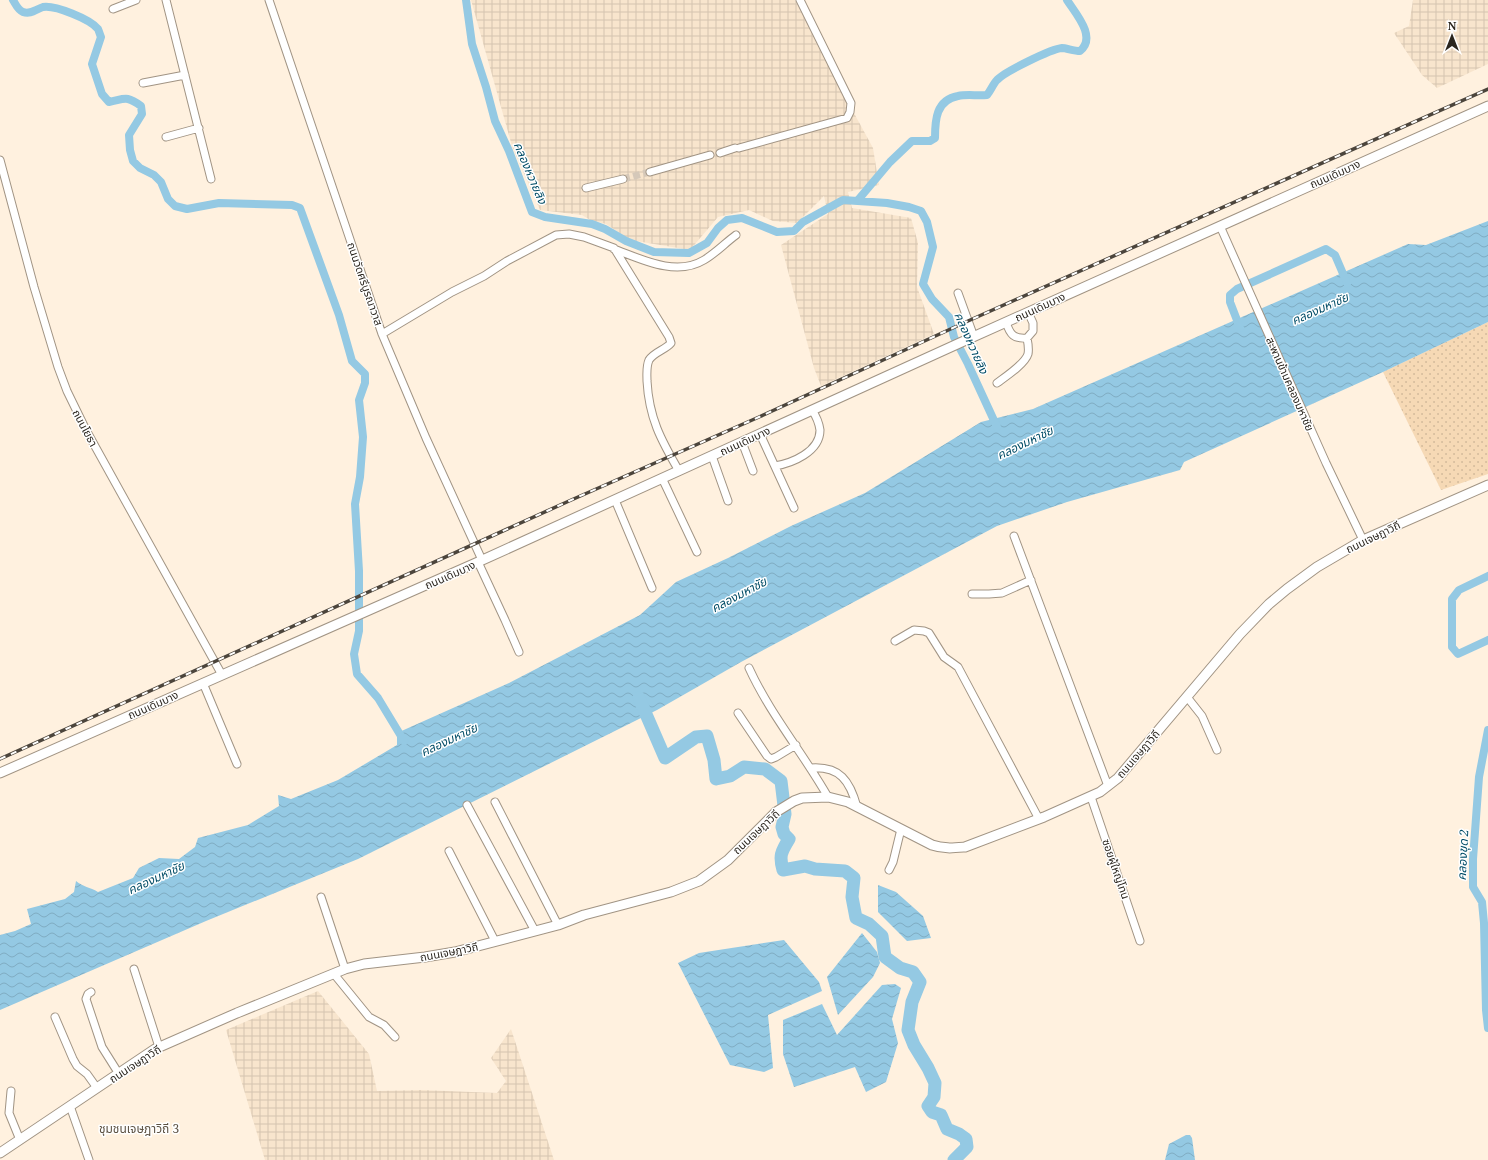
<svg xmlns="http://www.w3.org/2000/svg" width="1488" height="1160" font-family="'Noto Serif','Noto Sans Thai',serif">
<defs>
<pattern id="industrial-grid" width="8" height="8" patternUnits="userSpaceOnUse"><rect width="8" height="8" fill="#f8e5cd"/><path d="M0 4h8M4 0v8" fill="none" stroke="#d5c4b0"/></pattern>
<pattern id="grass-dots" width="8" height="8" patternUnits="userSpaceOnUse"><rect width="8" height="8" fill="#f6d9b5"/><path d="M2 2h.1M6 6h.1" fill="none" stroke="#d3ba9b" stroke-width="1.8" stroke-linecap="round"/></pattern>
<pattern id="water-waves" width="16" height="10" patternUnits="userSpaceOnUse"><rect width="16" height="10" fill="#94c9e3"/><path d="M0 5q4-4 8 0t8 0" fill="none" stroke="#80acc2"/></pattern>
</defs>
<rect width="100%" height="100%" fill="#fff1df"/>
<!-- industrial -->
<path fill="url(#industrial-grid)" d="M471 0H795L824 58 873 148 879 185 848 192 852 208 911 218 918 243 917 287 934 334 821 386 814 368 781 245 828 214 824 196 797 223 773 221 749 210 718 217 690 250 630 240 606 224 590 220 582 215 540 210 512 146Z
M1413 0H1488V64L1437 88 1422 75 1394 33 1409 26Z
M318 991 369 1054 377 1091 421 1090 497 1093 506 1081 491 1058 511 1029 554 1160H265L226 1030Z"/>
<!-- grass -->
<path fill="url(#grass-dots)" d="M1488 322V474L1441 490 1383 372Z"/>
<!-- water -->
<path fill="url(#water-waves)" d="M1488 221V322L1383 372 1184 462 1180 470 1067 502 997 526 741 662 657 710 358 859 206 921 0 1010V935L15 931 31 924 27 909 65 899 74 892 76 881C83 887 90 887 98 892L133 878 139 868 159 858 179 859 195 847 198 838 248 825 279 806 278 795 291 799 338 780 397 745V733L509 683 640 615 676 582 728 558 791 526 865 493 981 422 1033 409 1408 244 1426 245Z
M878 885 896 892 923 916 931 938 907 941 878 912Z
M862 933 877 952 880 963 873 977 838 1015 827 977Z
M784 940 819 982 822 991 768 1015 773 1068 764 1072 730 1065 678 963 699 953Z
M895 984 901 988 892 1019 898 1043 886 1082 866 1092 855 1067 794 1087 783 1054V1020L822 1004 837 1035 882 985Z
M1186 1135H1190L1192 1138 1195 1160H1165L1169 1144Z"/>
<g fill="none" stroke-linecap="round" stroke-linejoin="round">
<!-- canal -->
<path stroke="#94c9e3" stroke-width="8" d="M13 0C16 5 18 10 23 12 31 15 36 9 43 7 55 5 90 19 98 29 99 31 100 35 101 37L92 64 102 94 109 102C125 99 126 95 141 106L142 114 129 135 130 150 133 161 140 168 154 175 161 182 168 199 175 206 187 209 219 203 292 205 300 208 339 315 352 361 365 374V383L359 400 363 437 360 477 355 504 359 571V631L354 654 357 674 378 698 404 741
M466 0 472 44 486 87 495 121 509 151 532 212 545 217 592 224 605 229 626 241 654 252 689 253 707 243 718 228 727 220 742 218 777 232 794 231 803 222 843 200 887 203 909 207 921 211 927 222 933 247 923 284 932 299 949 317 954 337 968 364 997 427
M858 200 890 162 912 141H930L935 138C935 120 936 100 958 96 967 94 977 96 987 95 991 90 993 84 997 80 1004 72 1051 49 1062 48 1066 48 1074 51 1080 51 1097 37 1076 14 1067 0
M1240 328 1230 302V295L1237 289 1326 249 1335 255 1347 283
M1488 576 1459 590 1452 599V647L1458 654 1488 640
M1488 730 1479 777 1473 859V887L1482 902 1484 923 1486 1010 1488 1028"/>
<!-- river -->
<path stroke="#94c9e3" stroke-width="13" d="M639 698 665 758 696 737 707 736 714 760 716 779 730 776 744 767 765 769 781 781 785 814 782 827 784 834 789 839C781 852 779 856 783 870L805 866 815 869 845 871 854 878 852 897 856 918 869 924 882 936 885 957 900 968 913 972 920 982 912 1002 908 1030 914 1045 928 1068 935 1083 934 1097 928 1106 932 1112 941 1115 947 1129 959 1134 966 1139 967 1147 954 1160"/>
<!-- minor-tunnel -->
<path stroke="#d5c8b9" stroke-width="7" stroke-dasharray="7 3.5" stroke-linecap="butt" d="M623 179 650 172"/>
<!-- minor casing -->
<g stroke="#a19484" stroke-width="9">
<path id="minor" d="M166 0 211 179
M269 0 382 334 426 438 482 560
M113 9 136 0
M143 83 185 75
M166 137 199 128
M739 148 847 118 850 112 851 103 800 0
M720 153 735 148
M0 160 34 287 58 367 67 391 86 430 222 675
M650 172 710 155
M586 188 623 179
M1220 226 1326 463 1363 540
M614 249C641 259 676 277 704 260 716 253 725 243 736 235
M958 293 974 337
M1006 322C1010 335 1014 339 1027 338L1033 331V323L1028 312
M382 334 452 292 484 276 507 261 556 235 569 234 584 237 614 248 669 337 671 343C665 350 654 352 649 360 646 367 647 374 647 381 649 418 661 440 679 471
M997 383C1005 377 1025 364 1028 354 1029 349 1028 343 1027 338
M760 434 794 508
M742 442 753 471
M712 456 728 501
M775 466C792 463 820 452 820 430 819 423 816 416 812 410
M662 478 697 552
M615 500 652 588
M1014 536 1108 786
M478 562 505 620 519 652
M972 594H989L1002 593 1031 580
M895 641 914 630 924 631 929 633 944 657 958 667 1039 819
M749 668C770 714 803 753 828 797
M203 683 237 764
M1187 697 1202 716 1217 750
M738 713 767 756 771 759 776 757 796 745
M811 768C840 766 850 781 857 807
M1091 797 1140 941
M495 802 558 925
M467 805 535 931
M449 851 495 941
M889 870 893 862 901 829
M321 897 345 969
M134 969 159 1047
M334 974 369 1017 384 1025 395 1037
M91 992 88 994 86 999 102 1047 119 1074
M55 1017 73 1059 77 1066 87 1074 97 1088
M11 1091 9 1113 20 1140
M70 1106 89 1160"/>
</g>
<!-- tertiary casing -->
<g stroke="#a19484" stroke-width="11">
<path id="tertiary" d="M0 773 478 562 964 341 1488 106
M0 1153 155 1049 237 1013 345 969 364 964 425 957 455 952 558 925 584 915 671 892 699 881 728 860 776 812 794 801 802 798 828 797 848 802 932 845C944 849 953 848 965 847L1044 817 1100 792 1118 778 1240 634 1269 604 1287 589 1317 567 1363 540 1488 485"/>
</g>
<!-- minor -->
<use href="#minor" stroke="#fff" stroke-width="7"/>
<!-- tertiary -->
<use href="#tertiary" stroke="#fff" stroke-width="9"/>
<!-- rail casing -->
<g stroke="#4c453c" stroke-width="3.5">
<path id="rail" d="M0 759 569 501 759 417 968 321 1488 89"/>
</g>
<!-- rail -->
<use href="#rail" stroke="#fff" stroke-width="2" stroke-dasharray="6" stroke-linecap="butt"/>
</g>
<g text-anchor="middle" stroke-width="3" stroke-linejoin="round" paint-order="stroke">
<!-- street labels -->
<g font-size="11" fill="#2b261f" stroke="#fff">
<text transform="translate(1335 174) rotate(-24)" y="4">ถนนเดิมบาง</text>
<text transform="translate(365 284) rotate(71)" y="4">ถนนวัดศรีบูรณาวาส</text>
<text transform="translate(1040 307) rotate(-25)" y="4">ถนนเดิมบาง</text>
<text transform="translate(1290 384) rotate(66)" y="4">สะพานข้ามคลองมหาชัย</text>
<text transform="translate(85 428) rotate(62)" y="4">ถนนโยธา</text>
<text transform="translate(745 441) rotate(-25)" y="4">ถนนเดิมบาง</text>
<text transform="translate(1373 537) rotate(-26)" y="4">ถนนเจษฎาวิถี</text>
<text transform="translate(450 575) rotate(-24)" y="4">ถนนเดิมบาง</text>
<text transform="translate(153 705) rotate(-24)" y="4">ถนนเดิมบาง</text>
<text transform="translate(1138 754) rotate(-49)" y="4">ถนนเจษฎาวิถี</text>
<text transform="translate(756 832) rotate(-43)" y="4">ถนนเจษฎาวิถี</text>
<text transform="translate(1116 869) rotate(71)" y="4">ซอยผู้ใหญ่โทน</text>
<text transform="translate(449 952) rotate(-11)" y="4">ถนนเจษฎาวิถี</text>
<text transform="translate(135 1064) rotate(-33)" y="4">ถนนเจษฎาวิถี</text>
</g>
<!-- water labels -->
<g font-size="12" font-style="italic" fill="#014c66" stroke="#fff">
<text transform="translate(530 173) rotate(67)" y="4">คลองหวายลิง</text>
<text transform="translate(1320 309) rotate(-24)" y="4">คลองมหาชัย</text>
<text transform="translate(971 343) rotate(66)" y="4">คลองหวายลิง</text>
<text transform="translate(1025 443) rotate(-26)" y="4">คลองมหาชัย</text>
<text transform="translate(739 595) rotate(-28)" y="4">คลองมหาชัย</text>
<text transform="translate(449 740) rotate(-25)" y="4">คลองมหาชัย</text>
<text transform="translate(1463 855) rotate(-87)" y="4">คลองขุด 2</text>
<text transform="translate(156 878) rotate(-25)" y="4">คลองมหาชัย</text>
</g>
<!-- neighbourhood labels -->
<g font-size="12" fill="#5c5142" stroke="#fff">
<text x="139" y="1133">ชุมชนเจษฎาวิถี 3</text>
</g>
</g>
<!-- north arrow -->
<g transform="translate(1452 36)" stroke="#ffffff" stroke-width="3" paint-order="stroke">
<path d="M0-3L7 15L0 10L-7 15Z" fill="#2b261f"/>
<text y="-6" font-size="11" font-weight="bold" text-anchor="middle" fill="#2b261f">N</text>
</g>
</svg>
